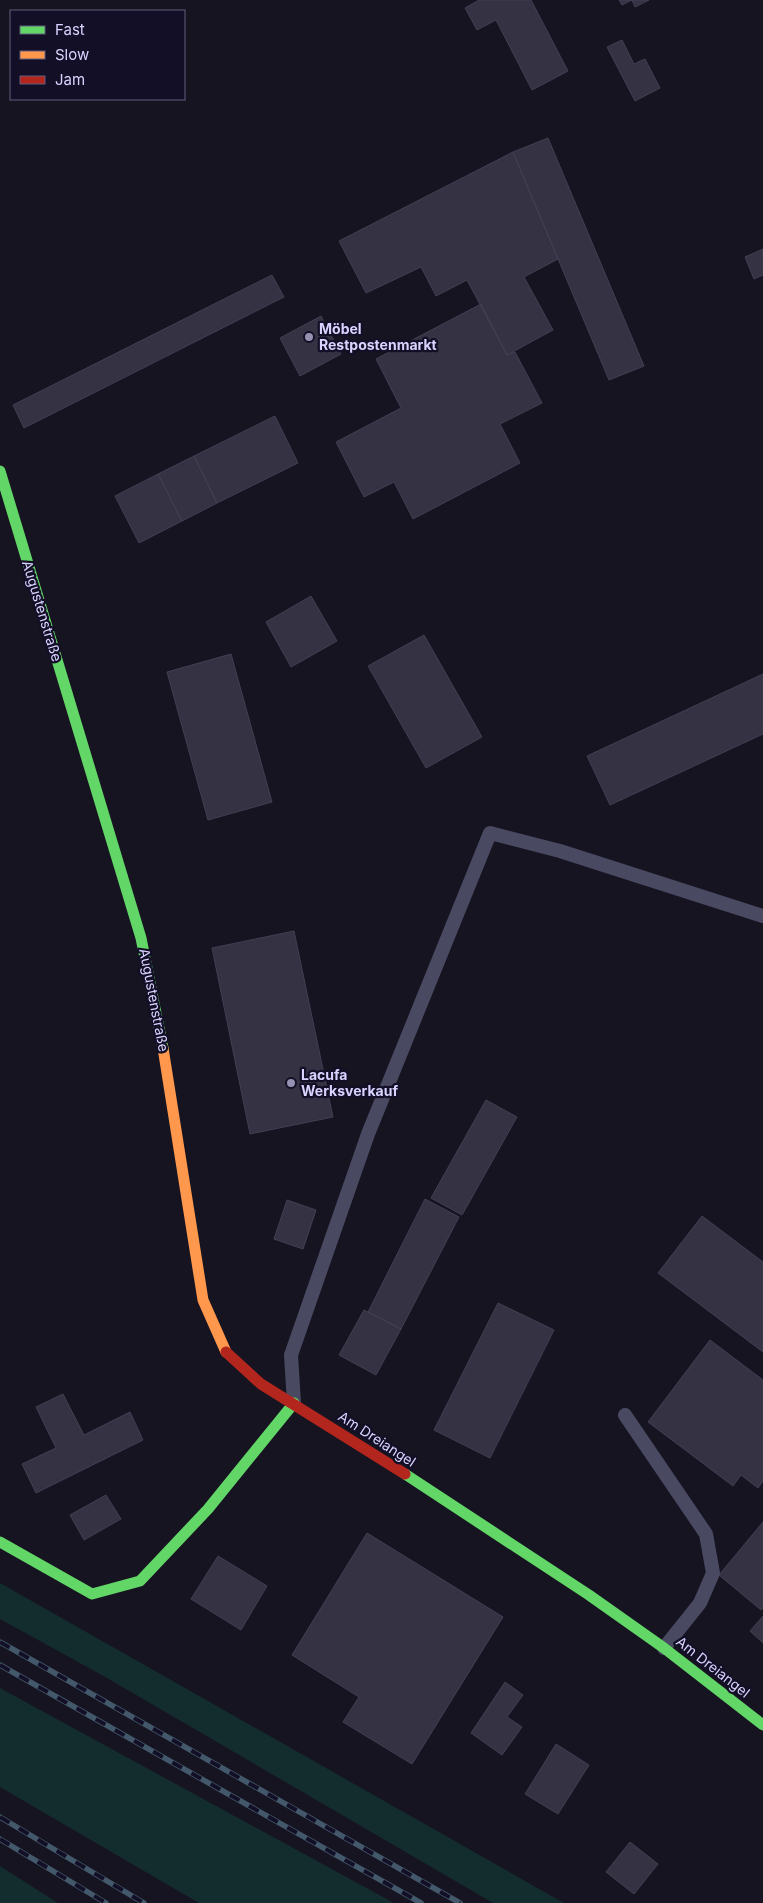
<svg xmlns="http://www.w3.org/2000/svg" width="763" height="1903" font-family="Inter,sans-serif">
<rect width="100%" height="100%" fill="#161421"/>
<!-- green -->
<path fill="#132c2d" d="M0 1583 564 1903H493L107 1678 0 1619Z
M0 1688 394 1903H199L0 1787Z
M0 1866 58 1903H0Z"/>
<!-- building -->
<path fill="#343243" stroke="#433f54" d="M479 0H531L568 71 532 90 496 20 477 30 465 8Z
M619 0H649L635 7 632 0 622 5Z
M622 40 634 64 645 59 660 88 635 101 607 47Z
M548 138 644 366 609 380 513 152Z
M513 152 558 259 524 277 553 330 507 355 467 280 436 296 421 267 366 293 339 241Z
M763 249V275L754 279 745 257Z
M272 275 284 297 24 428 13 405Z
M481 304 507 355 515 352 542 403 500 424 520 463 413 519 394 482 364 497 336 442 401 408 376 359Z
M321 316 341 354 300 376 280 338Z
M275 416 298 463 217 503 194 456Z
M194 456 217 503 182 521 158 474Z
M158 474 182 521 139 543 115 496Z
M311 596 337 641 291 667 266 622Z
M424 635 482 737 426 768 368 666Z
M231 654 272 802 208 820 167 672Z
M763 674V734L610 805 587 756Z
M294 931 333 1117 250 1134 212 948Z
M486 1100 517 1117 462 1215 431 1198Z
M425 1199 459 1217 401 1329 368 1312Z
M287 1200 316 1210 303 1249 274 1239Z
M702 1216 763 1262V1352L658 1273Z
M498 1303 554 1330 490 1458 434 1430Z
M364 1310 401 1329 376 1375 339 1355Z
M710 1340 763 1380V1481L758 1488 741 1475 733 1486 648 1422Z
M63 1394 84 1435 130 1412 143 1440 36 1493 22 1464 56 1448 36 1407Z
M106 1495 121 1519 84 1540 70 1515Z
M763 1522V1608L761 1610 719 1575Z
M367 1533 503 1617 412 1764 343 1722 359 1697 292 1655Z
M218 1556 267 1586 241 1630 191 1599Z
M763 1616V1643L750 1631Z
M505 1682 523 1695 507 1717 522 1727 502 1755 471 1733Z
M556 1744 589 1765 558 1814 525 1794Z
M630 1842 658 1864 634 1894 606 1872Z"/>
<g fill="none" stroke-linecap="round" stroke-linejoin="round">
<!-- lane -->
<path stroke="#4a4962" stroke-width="14" d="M294 1403 291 1355 368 1134 490 833 560 851 763 916
M625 1415 706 1534 713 1573 700 1603 664 1648"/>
<!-- fast -->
<path stroke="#63d668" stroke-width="11" d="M0 471 141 938 163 1048
M405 1474 589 1595 664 1648 763 1725
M0 1542 92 1594 140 1581 208 1509 294 1403"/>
<!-- slow -->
<path stroke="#ff974d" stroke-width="11" d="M163 1048 203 1300 226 1352"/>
<!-- jam -->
<path stroke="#b3261e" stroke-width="11" d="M226 1352 261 1384 405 1474"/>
<!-- rail casing -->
<g stroke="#43596b" stroke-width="5.5">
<path id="rail" d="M0 1642 460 1903
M0 1665 421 1903
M0 1817 144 1903
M0 1839 106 1903"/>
</g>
<!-- rail -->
<use href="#rail" stroke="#130f26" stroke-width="4" stroke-dasharray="11" stroke-linecap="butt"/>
</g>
<!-- markers -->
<g fill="#9591b1" stroke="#130f26" stroke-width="2">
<circle cx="309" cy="337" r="5"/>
<circle cx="291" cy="1083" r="5"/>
</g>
<g text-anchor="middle" stroke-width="4.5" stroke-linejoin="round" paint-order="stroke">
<!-- poi labels -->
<g font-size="14" font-weight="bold" fill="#d9d4ff" stroke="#130f26" text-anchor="start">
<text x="319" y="334">Möbel<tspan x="319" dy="16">Restpostenmarkt</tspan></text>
<text x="301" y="1080">Lacufa<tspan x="301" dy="16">Werksverkauf</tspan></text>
</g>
<!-- street labels -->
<g font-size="14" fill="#d9d4ff" stroke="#130f26">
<text transform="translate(42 611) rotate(73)" y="5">Augustenstraße</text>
<text transform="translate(154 1000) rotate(79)" y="5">Augustenstraße</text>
<text transform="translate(377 1439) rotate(33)" y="5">Am Dreiangel</text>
<text transform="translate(713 1667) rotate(38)" y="5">Am Dreiangel</text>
</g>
</g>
<!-- legend -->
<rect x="10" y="10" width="175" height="90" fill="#130f26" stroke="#625e7d"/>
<rect x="20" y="26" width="25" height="8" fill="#63d668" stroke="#625e7d"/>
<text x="55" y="35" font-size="15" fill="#d9d4ff">Fast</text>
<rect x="20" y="51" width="25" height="8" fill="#ff974d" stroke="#625e7d"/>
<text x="55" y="60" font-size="15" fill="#d9d4ff">Slow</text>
<rect x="20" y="76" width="25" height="8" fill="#b3261e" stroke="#625e7d"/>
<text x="55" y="85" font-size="15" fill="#d9d4ff">Jam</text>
</svg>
